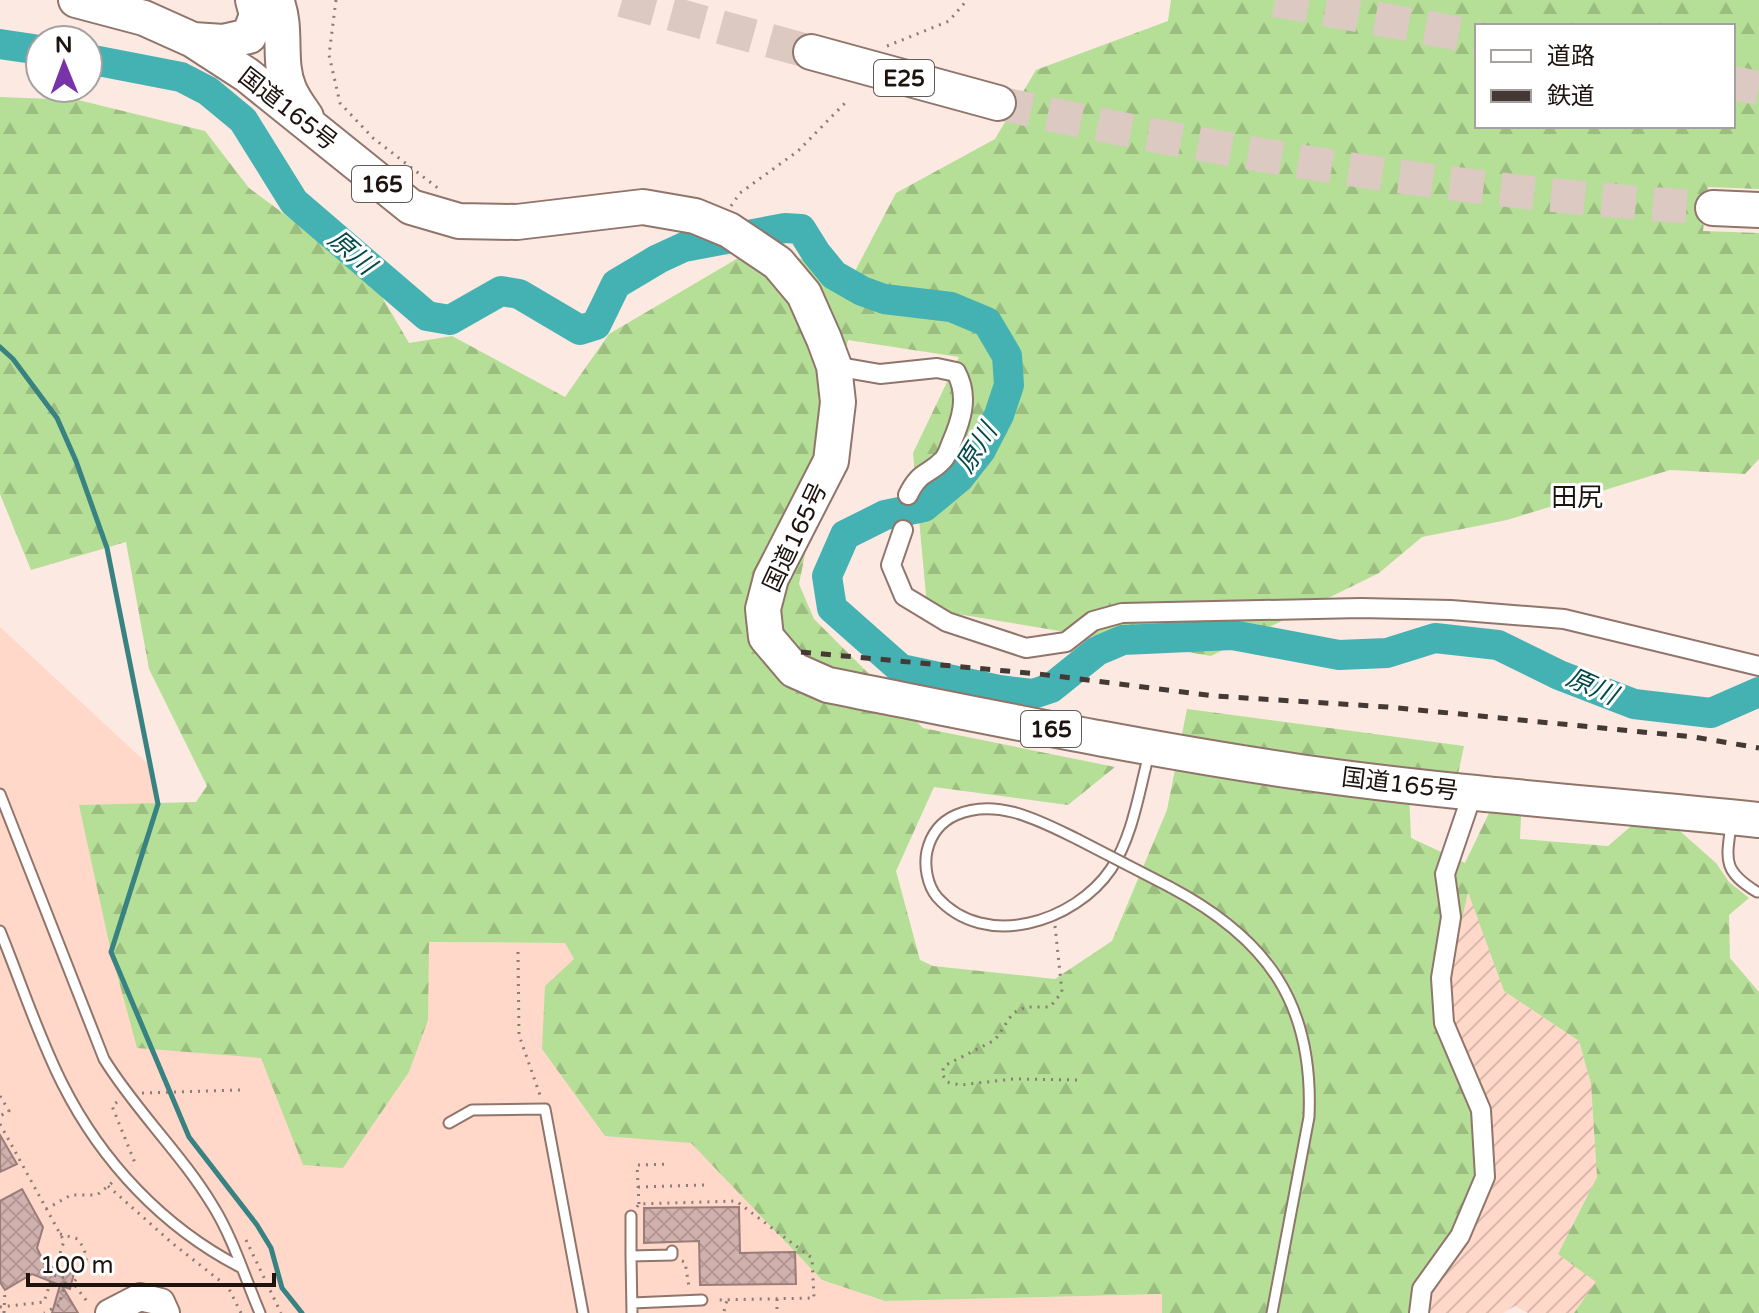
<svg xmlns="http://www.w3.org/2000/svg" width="1759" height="1313" font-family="'Varela Round','Noto Sans JP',sans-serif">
<defs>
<pattern id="industrial-furrows" width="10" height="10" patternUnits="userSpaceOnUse" patternTransform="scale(2)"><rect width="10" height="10" fill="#ffd8c9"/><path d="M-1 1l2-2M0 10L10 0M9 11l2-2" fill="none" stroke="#dab8ab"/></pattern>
<pattern id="forest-firs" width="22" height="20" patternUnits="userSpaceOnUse" patternTransform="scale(2)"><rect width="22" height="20" fill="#b5de96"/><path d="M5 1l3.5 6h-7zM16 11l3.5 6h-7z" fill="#9bbe80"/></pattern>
<pattern id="building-cross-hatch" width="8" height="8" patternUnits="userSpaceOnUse" patternTransform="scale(2)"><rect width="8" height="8" fill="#d1b1ad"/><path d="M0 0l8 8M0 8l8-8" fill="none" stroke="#b39794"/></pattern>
</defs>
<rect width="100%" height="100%" fill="#fce9e2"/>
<!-- built -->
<path fill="#ffd8c9" d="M0 627 150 766 158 804 207 941 565 943 574 959 542 1049 605 1135 691 1142 822 1280 885 1301 1163 1294 1164 1313H0Z"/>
<!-- industrial -->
<path fill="url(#industrial-furrows)" d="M1468 890 1504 991 1579 1041 1591 1084 1597 1177 1558 1254 1597 1282 1574 1313H1528L1515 1306 1503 1313H1419L1442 1011Z"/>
<!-- forest -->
<path fill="url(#forest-firs)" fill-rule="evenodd" d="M1171 0H1759V189L1708 187 1703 231 1759 233V459L1745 474 1670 470 1507 520 1422 537 1379 573 1211 656 921 608 926 595 913 453 959 357 848 340 799 584 814 619 923 728 1115 767 1068 805 934 787 896 871 920 960 933 966 1055 979 1112 941 1167 810 1187 709 1464 746 1458 774 1409 794 1411 838 1465 863 1490 811 1521 815 1520 839 1608 846 1636 822 1673 825 1716 863 1729 882 1749 898 1729 915 1730 958 1759 992V1313H1574L1596 1282 1558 1254 1597 1177 1591 1084 1579 1041 1504 991 1468 892 1442 1011 1465 1067 1485 1168 1419 1313H1162V1294L885 1301 822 1280 691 1143 605 1136 542 1049 545 986 574 959 565 943 429 942 428 1020 409 1072 343 1168 303 1165 261 1058 137 1048 111 952 79 805 196 802 207 786 149 669 126 542 31 570 0 494V97L78 100 205 131 249 188 371 278 409 343 452 336 565 397 609 334 757 247 854 273 896 193 995 139 1036 70 1168 21ZM1477 26H1733V126H1477Z"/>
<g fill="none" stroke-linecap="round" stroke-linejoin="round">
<!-- stream -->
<path stroke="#388282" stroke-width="5" d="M0 347 13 359 57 418 76 461 107 548 158 804 111 952 189 1137 257 1225 271 1248 282 1288 302 1313"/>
<!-- river -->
<path stroke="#44b1b3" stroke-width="30" d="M0 44 40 50
M88 59 181 77 208 91 243 120 294 202 427 316 450 320 501 291 519 294 580 330 596 325 616 284 658 259 684 247 785 228 801 229 816 253 834 275 862 291 884 299 951 307 987 322 1007 356 1009 385 999 415 981 450 959 478 924 507 885 515 845 535 827 576 832 608 901 669 999 690 1033 694 1051 688 1097 651 1123 640 1232 635 1339 655 1387 653 1435 638 1498 645 1559 675 1634 704 1711 713 1759 692"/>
</g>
<!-- building -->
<path fill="url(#building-cross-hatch)" stroke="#9a7d79" stroke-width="2" d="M0 1135 17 1164 0 1172Z
M22 1189 43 1227 37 1248 45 1265 74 1273 70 1289 62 1286 78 1313H52L60 1285 32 1274 5 1290 0 1282V1201Z
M739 1207 740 1253 795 1252 796 1284 700 1285 699 1241 644 1243V1208Z"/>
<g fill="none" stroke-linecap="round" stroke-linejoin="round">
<!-- highway-tunnel -->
<path stroke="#dbc9c2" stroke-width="34" stroke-dasharray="34 17" stroke-linecap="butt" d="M622 0 811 52
M1275 0 1477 37
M1733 83 1759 88
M998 103C1234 155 1472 194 1713 208"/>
<!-- lane casing -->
<g stroke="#90756b" stroke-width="13">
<path id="lane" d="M0 794 104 1059C136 1111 181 1153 213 1206 233 1238 245 1278 260 1313
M1731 825C1726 861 1723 871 1757 892
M1077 839C1040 821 997 797 956 815 940 822 931 834 927 851 924 865 927 885 937 897 985 951 1075 922 1111 869 1133 836 1139 791 1149 754
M1170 887C1268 939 1314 1004 1309 1117L1272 1313
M0 931C21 982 38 1036 63 1085 102 1162 163 1227 240 1267
M449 1123 472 1110 545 1109 583 1313
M631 1256V1216
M632 1303 702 1300
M632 1313 631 1256 672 1255V1251"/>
</g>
<!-- street casing -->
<g stroke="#90756b" stroke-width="22">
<path id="street" d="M834 366 880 374 937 368 956 372C969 396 962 419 951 444 949 449 947 456 943 460 928 476 920 470 908 495
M903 530 891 565 904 596 947 622 1026 648 1066 642 1093 621 1122 613 1361 608 1451 610 1564 619 1759 666
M1419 1313 1422 1289 1460 1236 1485 1177 1481 1110 1444 1023 1441 978 1451 917 1445 874 1473 792"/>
</g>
<!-- secondary casing -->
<g stroke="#90756b" stroke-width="30">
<path id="secondary" d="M109 1313 140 1297 161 1302 166 1313"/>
</g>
<!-- highway casing -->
<g stroke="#90756b" stroke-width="38">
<path id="highway" d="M76 0 144 18 193 40 247 75 411 207 459 221 517 222 643 207 695 216 729 230 778 263 804 294 824 339 834 366 838 402 831 461 771 578 763 609 766 637 794 670 828 685C985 716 1142 749 1300 772 1452 794 1606 804 1759 820
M276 0C288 29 277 61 289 89 293 99 300 108 306 117
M193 40 223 42 249 36 257 15 253 0
M811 52 998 103
M1713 208 1759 210"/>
</g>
<!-- path -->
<path stroke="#8a7c76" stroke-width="3" stroke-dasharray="2 6" stroke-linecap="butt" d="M336 0 329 55 340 103 373 138 439 189
M887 46 949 21 967 0
M731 206 740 193 798 151 846 102
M1055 926 1062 992 1050 1007H1026L1013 1013 995 1040 944 1066 942 1074 947 1082 960 1085 1013 1079 1078 1080
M518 952 519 1035 541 1098
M142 1093 242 1090
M0 1096 9 1111 0 1116
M117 1102 112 1106 135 1163 132 1166
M0 1124 64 1241 44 1302 0 1307
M108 1186 172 1243 228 1287 241 1313
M638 1187 705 1185
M639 1204 637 1165 668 1164
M637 1207 639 1204 736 1201 812 1258 814 1298 714 1300
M46 1209 71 1195H97L114 1181
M60 1234 78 1239C91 1259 88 1265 73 1283L89 1304
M246 1240 281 1313
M682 1261 685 1262 689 1287
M41 1269 43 1273 66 1278 59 1305 44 1313
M777 1299V1311
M724 1311 727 1300
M4 1313 5 1290"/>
<!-- lane -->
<use href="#lane" stroke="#fff" stroke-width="9"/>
<!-- street -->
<use href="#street" stroke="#fff" stroke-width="18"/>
<!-- secondary -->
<use href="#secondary" stroke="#fff" stroke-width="26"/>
<!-- highway -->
<use href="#highway" stroke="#fff" stroke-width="34"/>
<!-- rail -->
<path stroke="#453935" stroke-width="5" stroke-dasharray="10 10" stroke-linecap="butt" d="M801 652 1039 674 1215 696 1388 707 1694 737 1759 748"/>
<!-- lane-bridge casing -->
<g stroke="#90756b" stroke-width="13" stroke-linecap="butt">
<path id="lane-bridge" d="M1077 839 1170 887"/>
</g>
<!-- lane-bridge -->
<use href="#lane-bridge" stroke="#fff" stroke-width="9"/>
</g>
<g text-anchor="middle" stroke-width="6" stroke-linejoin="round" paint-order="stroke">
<!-- shield labels -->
<g fill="#fff" stroke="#615a57" stroke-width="2">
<rect x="874" y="60" width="60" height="36" rx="6"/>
<rect x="352" y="166" width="60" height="36" rx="6"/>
<rect x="1021" y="711" width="60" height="36" rx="6"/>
</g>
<g font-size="22" font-weight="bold" fill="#1d130f">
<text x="904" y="86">E25</text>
<text x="382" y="192">165</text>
<text x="1051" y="737">165</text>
</g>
<!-- street labels -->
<g font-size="24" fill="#1d130f" stroke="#fff">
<text transform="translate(288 109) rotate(38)" y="8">国道165号</text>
<text transform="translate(795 537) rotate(-65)" y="8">国道165号</text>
<text transform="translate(1400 784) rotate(7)" y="8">国道165号</text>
</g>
<!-- water labels -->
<g font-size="26" font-style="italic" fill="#054a4b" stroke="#fff">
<text transform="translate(352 252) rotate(41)" y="9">原川</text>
<text transform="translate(976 448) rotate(-58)" y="9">原川</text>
<text transform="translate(1592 686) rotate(24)" y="9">原川</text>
</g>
<!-- neighbourhood labels -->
<g font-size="26" fill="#1d130f" stroke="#fff">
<text x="1577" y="506">田尻</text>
</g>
</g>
<!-- legend -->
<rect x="1475" y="24" width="260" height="104" fill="#ffffff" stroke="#a5a19f" stroke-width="2"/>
<rect x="1491" y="50" width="40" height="12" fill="#ffffff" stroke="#a5a19f" stroke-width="2"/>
<text x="1547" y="64" font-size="24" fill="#1d130f">道路</text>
<rect x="1491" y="90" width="40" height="12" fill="#453935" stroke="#a5a19f" stroke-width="2"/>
<text x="1547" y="104" font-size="24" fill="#1d130f">鉄道</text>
<!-- north arrow -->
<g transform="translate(64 64) rotate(359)"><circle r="38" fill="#ffffff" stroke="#a5a19f" stroke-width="2"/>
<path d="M0-6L14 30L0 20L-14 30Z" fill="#7733a7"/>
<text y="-12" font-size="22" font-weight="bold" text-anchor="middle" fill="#1d130f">N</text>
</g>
<!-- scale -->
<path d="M28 1273v12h246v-12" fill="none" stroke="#1d130f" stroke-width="4"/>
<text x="40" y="1273" font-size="24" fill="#1d130f" stroke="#ffffff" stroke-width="6" paint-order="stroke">100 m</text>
</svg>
